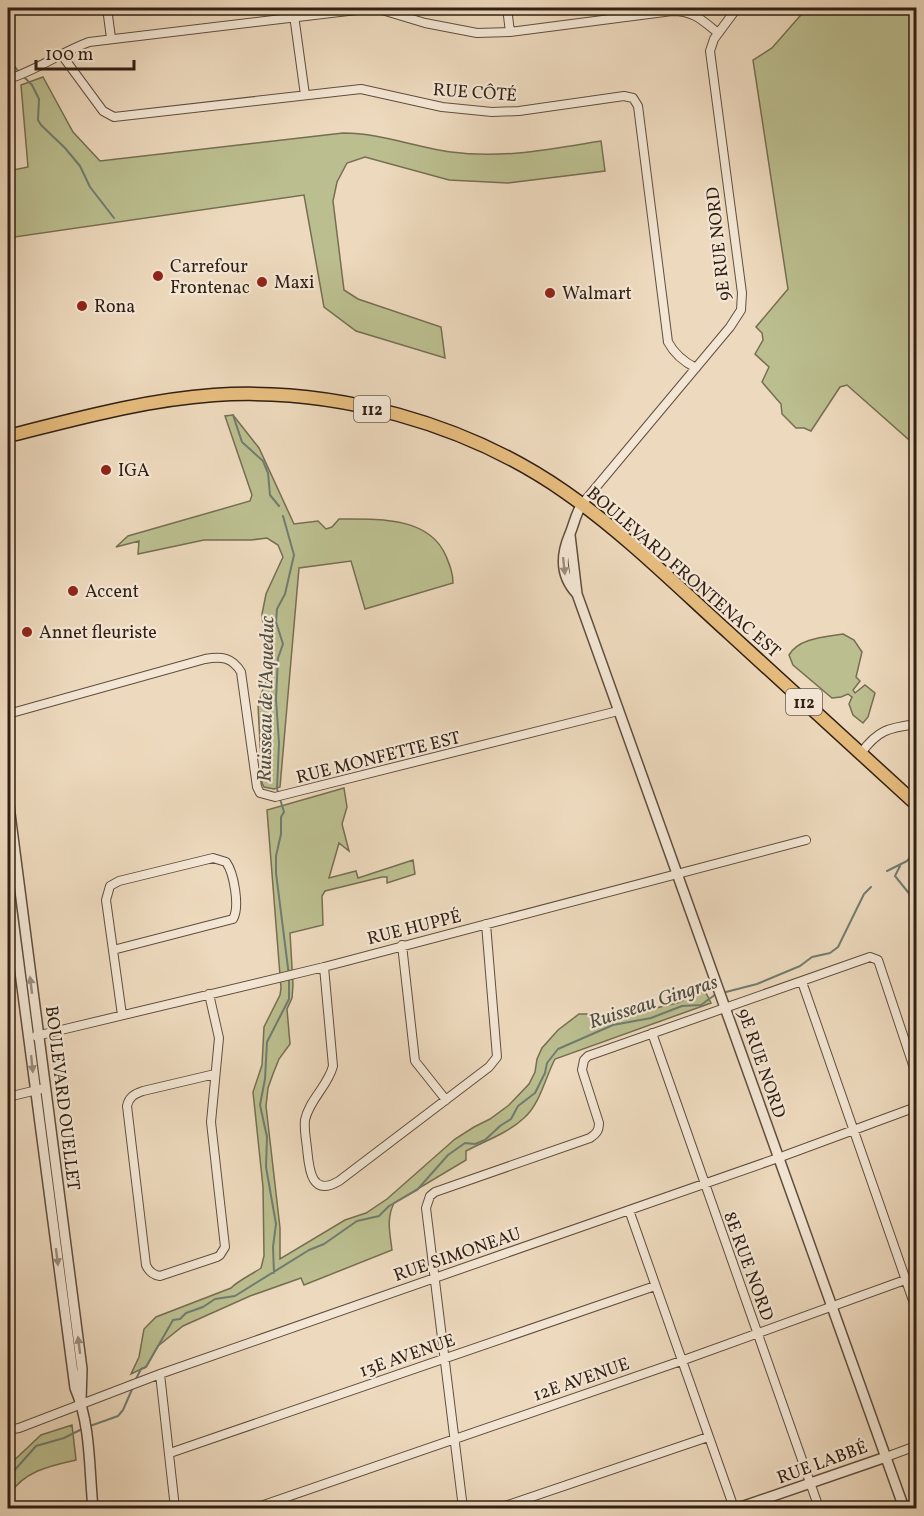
<svg xmlns="http://www.w3.org/2000/svg" width="924" height="1516" font-family="Vollkorn,serif">
<rect width="100%" height="100%" fill="#edd9bd"/>
<filter id="stains"><feTurbulence type="fractalNoise" baseFrequency=".00333" numOctaves="4"/><feColorMatrix values="0 0 0 0 .2 0 0 0 0 .09 0 0 0 0 .02 0 0 0 .5 -.17"/></filter>
<radialGradient id="worn" r=".72"><stop offset=".6" stop-color="#630" stop-opacity="0"/><stop offset="1" stop-color="#630" stop-opacity=".3"/></radialGradient>
<!-- green -->
<path fill="#bbbe8f" stroke="#766e52" stroke-width="1.5" d="M807 8H916V446L847 385 840 387 811 431 804 428H796L782 414 781 404 762 382 769 367 755 354 763 340 762 333 756 327 788 289 753 60 772 48Z
M43 77 73 132 100 161 343 133C380 133 415 147 451 152 502 159 551 149 601 141L605 171 508 183 449 180 365 157 347 163 337 182 333 201 344 290 358 299 441 327 445 358 356 331 324 307 304 195 8 238V171L28 167 21 85Z
M233 415 259 448 294 524 318 521 326 529 332 527 339 519C377 519 429 516 446 556 450 566 453 573 453 583L365 609 351 561 299 568 280 787 274 789 264 787 262 783 258 705 266 679V661L262 614 266 594 283 557 278 545 267 538 251 540H204L138 554 139 541 116 547 128 536 250 501 252 495 225 416Z
M843 634 854 640 862 652 856 677 860 681 853 690 855 693 865 685 875 693 868 717 863 723 853 715 849 704 852 697 848 694 841 697 832 698 793 665 789 655C799 638 825 637 843 634Z
M344 788 347 807 342 824 349 851 339 843 329 878 356 871 358 878 413 860 415 874 387 883V877H382L325 891 322 896 323 925 290 933 293 985 292 998 287 1009 290 1044 279 1059 273 1074 268 1088 266 1106 280 1228V1259L345 1220 366 1213 387 1199 455 1139 474 1127 490 1119 509 1105 529 1084 535 1072 537 1059 542 1048 558 1030 579 1014H589L598 1019 622 1016 677 1003 705 991 711 1003 555 1059C545 1078 540 1104 524 1118 508 1133 485 1141 466 1151V1160L394 1203C386 1219 390 1233 392 1250L304 1285 301 1278 250 1296 183 1326 158 1346 146 1367 131 1374 139 1357 144 1329 156 1317 231 1288C239 1280 251 1275 261 1268L264 1256 263 1187 253 1092 262 1065 264 1027 280 995 281 988 267 810Z
M72 1425 76 1460C49 1466 24 1471 8 1496V1466L41 1435Z"/>
<g fill="none" stroke-linecap="round" stroke-linejoin="round">
<!-- stream -->
<path stroke="#707c70" stroke-width="2" d="M8 58 19 72
M23 76 32 85 39 99 38 120 41 125 65 148 80 166 90 187 114 218
M233 415 242 442 263 461 268 473 270 495 279 506
M900 866 895 876 916 902
M887 871 907 861 916 849
M722 993 757 984 800 966 812 957 830 953 838 947 864 894 871 887
M274 1273 273 1247 276 1224 266 1167 267 1137 260 1105 265 1079 267 1042 289 999V976L276 873V856L281 834V817L284 812 277 789 279 743 276 699 278 658 283 644 276 622 277 609 285 594 294 555 283 516
M135 1381 141 1369 146 1367 173 1320 180 1319 186 1313 203 1307 215 1299 235 1296 309 1250 324 1244 357 1221 379 1216 389 1206 417 1190 448 1155 465 1143 475 1144 485 1140 500 1126 511 1119 518 1106 535 1093 545 1073 547 1063 558 1049 613 1025 651 1018 682 1006 701 1005 716 994
M90 1426 118 1416 123 1410 133 1387
M8 1475 13 1472 36 1446 64 1438 82 1429"/>
<!-- minor casing -->
<g stroke="#604e3e" stroke-width="10">
<path id="minor" d="M107 8 111 38
M293 8 305 95
M507 8 510 32
M61 54 103 111 114 117 361 89 442 107 492 112 519 111 624 96 633 98 638 106 668 342C675 355 684 362 696 368
M8 79C36 71 61 52 89 42L365 9 382 10 425 23 477 33 510 32 672 11C694 11 702 20 718 33
M582 504 730 327 741 310 742 293 710 51 714 39 737 8
M8 714 205 659C221 656 232 657 241 672L257 787 260 793 275 797 618 711
M861 753C878 730 888 728 916 724
M402 945 415 1061 446 1100
M113 950 233 919C240 907 234 873 226 862L213 858 119 881 110 886 106 900 122 1015
M324 967 333 1066C328 1086 309 1100 305 1120 304 1129 306 1139 307 1148 309 1167 310 1198 339 1181L489 1067 497 1057 486 924
M802 982 916 1309
M209 994 219 1038 211 1122 225 1247 220 1255 217 1257 160 1276C153 1275 149 1272 146 1265L127 1106C129 1097 134 1094 143 1091L215 1074
M652 1033 819 1508
M36 1036 324 967 806 840
M8 1097 41 1089
M629 1210 734 1508
M160 1374 175 1508
M8 1430 19 1428 160 1374 778 1158 916 1107
M170 1453 655 1286
M886 1457 916 1446
M255 1508 681 1361 916 1276
M463 1508 426 1208 430 1196 435 1192 590 1138C596 1134 599 1131 599 1123L582 1070 584 1060 588 1056 870 957 878 960 916 1074
M499 1508 708 1437"/>
</g>
<!-- tertiary casing -->
<g stroke="#604e3e" stroke-width="12">
<path id="tertiary" d="M570 535 577 594 904 1508
M577 594C561 577 560 558 569 536 574 525 575 515 582 504
M8 798 82 1369 81 1400
M8 881 75 1388C91 1425 89 1469 93 1508
M738 1508 886 1457"/>
</g>
<!-- primary casing -->
<g stroke="#311f14" stroke-width="15">
<path id="primary" d="M8 436C76 419 144 400 214 395 335 387 466 423 565 492 624 533 676 585 729 633 792 690 854 747 916 804"/>
</g>
<!-- minor -->
<use href="#minor" stroke="#f3e6d4" stroke-width="8"/>
<!-- tertiary -->
<use href="#tertiary" stroke="#f3e6d4" stroke-width="9"/>
<!-- primary -->
<use href="#primary" stroke="#e6bc7e" stroke-width="12"/>
</g>
<!-- one-way arrows -->
<defs><path id="oneway-solid" d="M-6-.8H1V-3.2L6.5 0L1 3.2V.8H-6Z" transform="scale(1.5)"/></defs>
<g fill="#9c8c7e">
<use href="#oneway-solid" transform="translate(564 566) rotate(84)"/>
<use href="#oneway-solid" transform="translate(31 985) rotate(-97)"/>
<use href="#oneway-solid" transform="translate(32 1064) rotate(84)"/>
<use href="#oneway-solid" transform="translate(57 1257) rotate(83)"/>
<use href="#oneway-solid" transform="translate(79 1345) rotate(-97)"/>
</g>
<!-- markers -->
<g fill="#8f2418" stroke="#f3e6d4" stroke-width="2">
<circle cx="158" cy="276" r="6"/>
<circle cx="262" cy="282" r="6"/>
<circle cx="550" cy="293" r="6"/>
<circle cx="82" cy="306" r="6"/>
<circle cx="106" cy="470" r="6"/>
<circle cx="73" cy="591" r="6"/>
<circle cx="27" cy="632" r="6"/>
</g>
<g text-anchor="middle" stroke-width="4.5" stroke-linejoin="round" paint-order="stroke">
<!-- shield labels -->
<g fill="#f3e6d4" stroke="#6b5b4e" stroke-width="1.5">
<rect x="354" y="396" width="36" height="26" rx="4.5"/>
<rect x="786" y="689" width="36" height="26" rx="4.5"/>
</g>
<g font-size="16" font-weight="bold" fill="#311f14">
<text x="372" y="415">112</text>
<text x="804" y="708">112</text>
</g>
<!-- street labels -->
<g font-size="18" fill="#311f14" stroke="#f3e6d4">
<text transform="translate(475 92) rotate(4)" y="6">RUE CÔTÉ</text>
<text transform="translate(718 244) rotate(-96)" y="6">9E RUE NORD</text>
<text transform="translate(684 572) rotate(41)" y="6">BOULEVARD FRONTENAC EST</text>
<text transform="translate(378 757) rotate(-14)" y="6">RUE MONFETTE EST</text>
<text transform="translate(414 927) rotate(-14)" y="6">RUE HUPPÉ</text>
<text transform="translate(762 1063) rotate(71)" y="6">9E RUE NORD</text>
<text transform="translate(63 1098) rotate(83)" y="6">BOULEVARD OUELLET</text>
<text transform="translate(457 1254) rotate(-19)" y="6">RUE SIMONEAU</text>
<text transform="translate(749 1266) rotate(70)" y="6">8E RUE NORD</text>
<text transform="translate(407 1355) rotate(-19)" y="6">13E AVENUE</text>
<text transform="translate(581 1379) rotate(-19)" y="6">12E AVENUE</text>
<text transform="translate(822 1462) rotate(-20)" y="6">RUE LABBÉ</text>
</g>
<!-- poi labels -->
<g font-size="18" fill="#311f14" stroke="#f3e6d4" text-anchor="start">
<text x="170" y="272">Carrefour<tspan x="170" dy="21">Frontenac</tspan></text>
<text x="274" y="288">Maxi</text>
<text x="562" y="299">Walmart</text>
<text x="94" y="312">Rona</text>
<text x="118" y="476">IGA</text>
<text x="85" y="597">Accent</text>
<text x="39" y="638">Annet fleuriste</text>
</g>
<!-- water labels -->
<g font-size="20" font-style="italic" fill="#504e42" stroke="#f3e6d4">
<text transform="translate(265 699) rotate(-89)" y="7">Ruisseau de l'Aqueduc</text>
<text transform="translate(653 1001) rotate(-18)" y="7">Ruisseau Gingras</text>
</g>
</g>
<!-- margin -->
<rect width="924" height="1516" fill="none" stroke="#edd9bd" stroke-width="30"/>
<rect x="9" y="9" width="906" height="1498" fill="none" stroke="#311f14" stroke-width="3"/>
<rect x="15" y="15" width="894" height="1486" fill="none" stroke="#311f14" stroke-width="1.5"/>
<!-- scale -->
<path d="M36 60v9h98v-9" fill="none" stroke="#311f14" stroke-width="3"/>
<text x="45" y="60" font-size="18" fill="#311f14" stroke="#f3e6d4" stroke-width="4.5" paint-order="stroke">100 m</text>
<rect width="100%" height="100%" filter="url(#stains)"/>
<rect width="100%" height="100%" fill="url(#worn)"/>
</svg>
